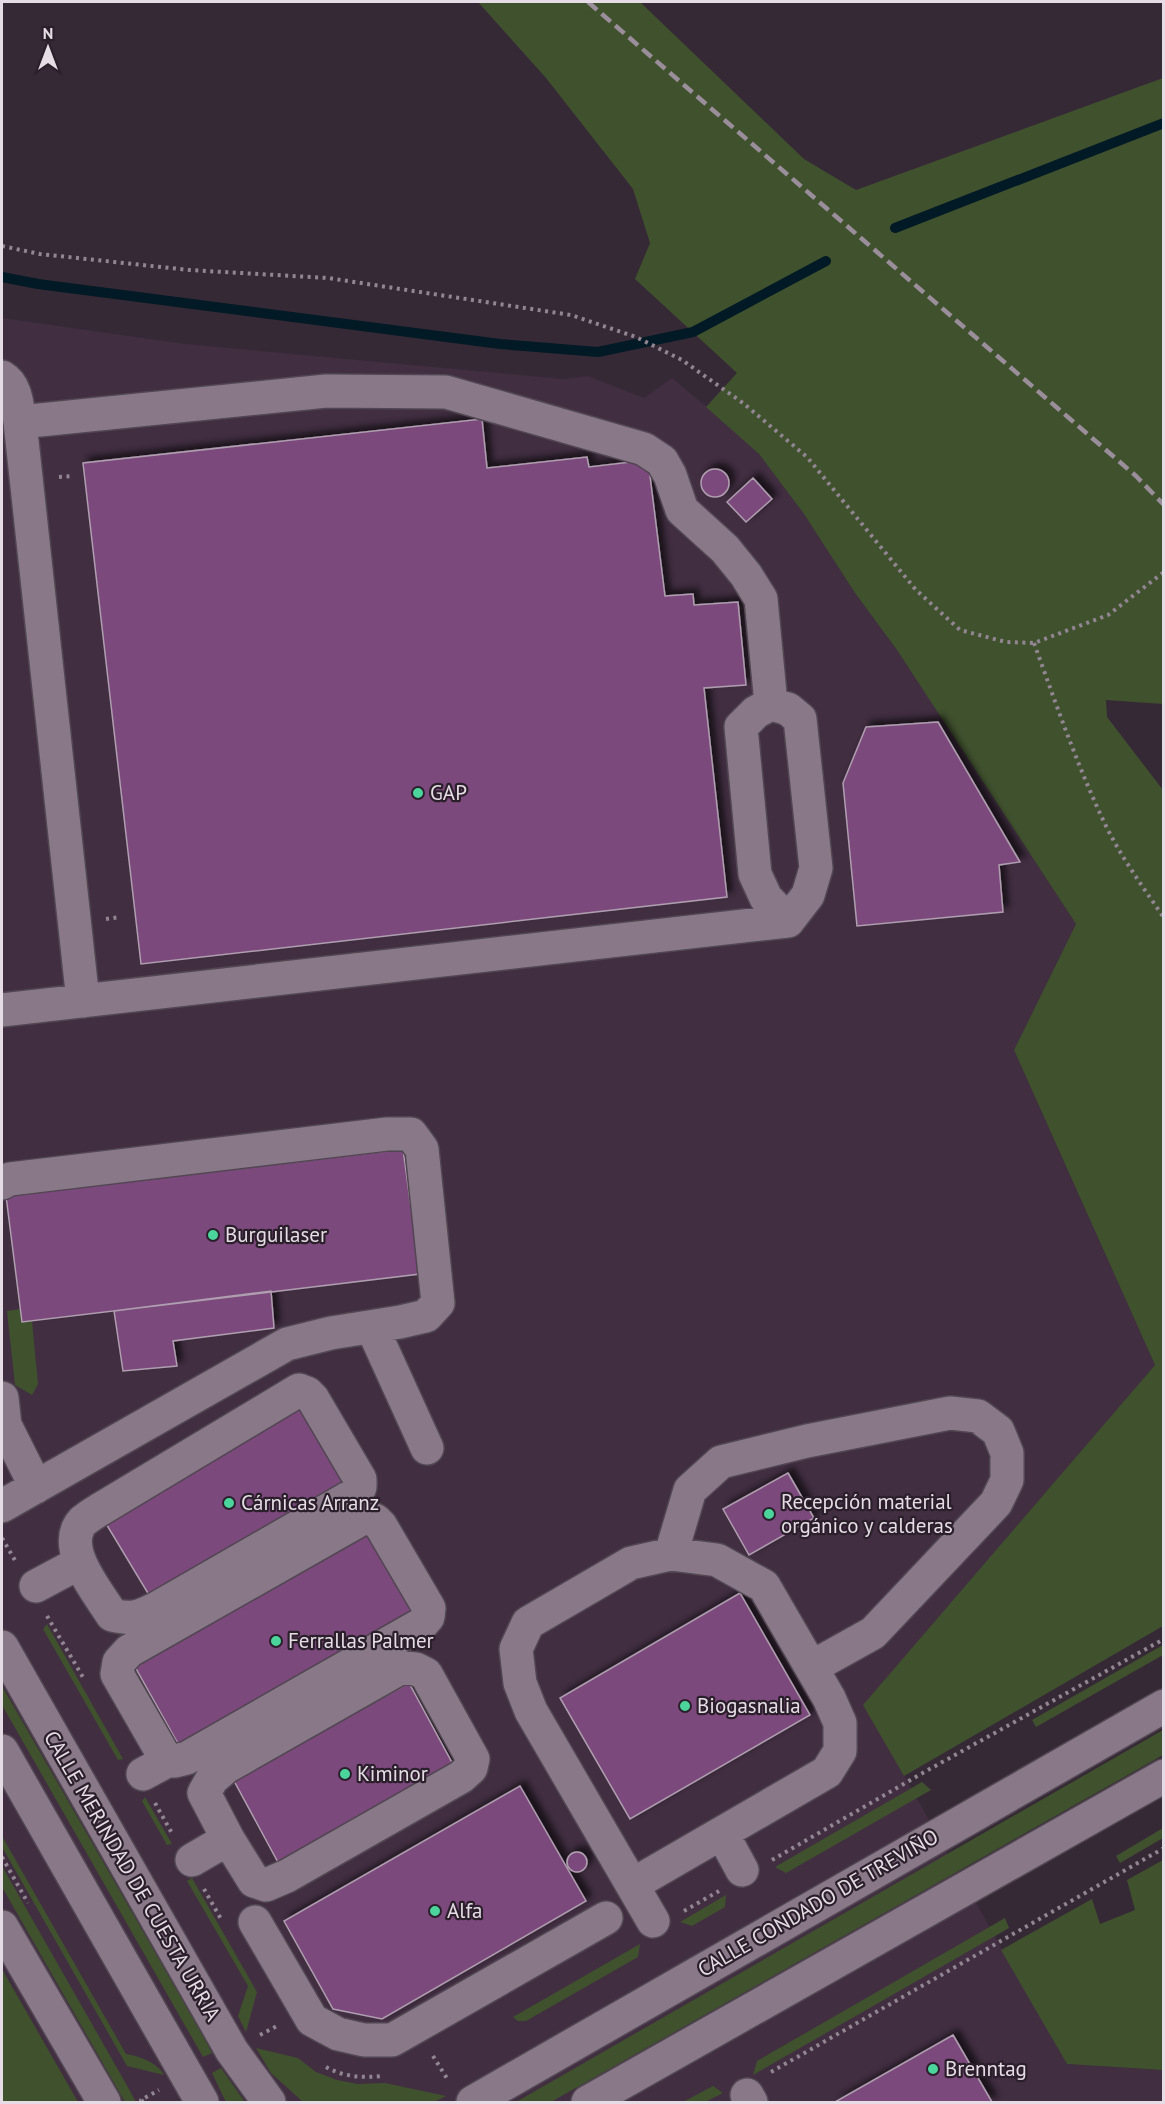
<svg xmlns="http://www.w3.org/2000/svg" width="1165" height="2104" font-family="'PT Sans',sans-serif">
<defs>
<filter id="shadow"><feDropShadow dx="5.5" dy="-5.5" stdDeviation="3" flood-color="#0009"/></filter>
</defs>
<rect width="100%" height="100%" fill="#362936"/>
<!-- built -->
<path fill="#412e41" d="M2 318 185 344 563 379 588 376 644 398 672 378 733 429 759 454 804 514 855 593 897 650 1076 924 1014 1050 1155 1365 864 1705 1067 2064 1163 2070V2102H2Z"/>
<!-- green -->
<path fill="#40512e" d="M478 2H640L804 159 856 190 1163 78V704L1106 700 1107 717 1163 790V1626L904 1776 863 1705 1155 1365 1014 1050 1076 924 897 650 855 593 804 514 759 454 706 407 737 373 635 279 650 243 633 189 546 78Z
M20 1309 32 1321 38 1384 32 1395 15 1385 7 1311Z
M47 1624 123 1759 118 1760 43 1629Z
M1163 1645V1655L1036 1727 1032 1720Z
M2 1686 203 2036 212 2053 203 2057 2 1705Z
M1163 1730V1755L551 2102H516Z
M922 1782 931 1790 786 1873 775 1867Z
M145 1797 172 1844 167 1845 142 1801Z
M1163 1828V1838L1120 1863 1116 1856Z
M2 1836 126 2054C139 2056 158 2063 164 2075L127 2066 2 1847Z
M1163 1860V2070L1067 2064 1001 1950 1092 1899 1100 1924 1135 1910 1127 1880Z
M2 1866 125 2082 136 2102H125L2 1887Z
M192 1878 257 1992 246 2032 238 2016 248 1986 187 1881Z
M726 1895 725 1907 692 1926 680 1922Z
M1005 1918 1009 1928 753 2075 757 2061Z
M640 1944 638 1957 526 2021H518L513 2017Z
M2 1969 78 2102H2Z
M256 2048 298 2058 316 2072 337 2080 358 2084 385 2083 446 2096 434 2102H303L271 2073Z
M221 2068 245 2102H226L212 2073Z
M713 2086 723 2093 705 2102H683Z"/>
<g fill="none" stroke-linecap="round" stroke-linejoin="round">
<!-- stream -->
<path stroke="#011a25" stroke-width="10" d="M895 228 1164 123
M2 277 38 284 500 344 598 352 693 332 826 261"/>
</g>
<!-- building -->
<path fill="#7b4a7c" stroke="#af9eaf" stroke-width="1.5" filter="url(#shadow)" d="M482 419 487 468 587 457 589 467 648 460 665 596 693 594 694 605 738 602 746 685 704 688 727 897 141 964 83 463Z
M701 483a14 14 0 1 1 28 0a14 14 0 1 1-28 0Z
M753 478 772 499 746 522 727 502Z
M938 722 1020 862 999 865 1003 912 857 926 843 783 866 727Z
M403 1149 420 1274 22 1322 6 1196Z
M271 1291 274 1328 173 1341 177 1366 123 1371 114 1311Z
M306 1404 352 1483 152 1600 105 1522Z
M788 1473 814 1518 749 1555 723 1509Z
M371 1531 418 1616 181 1749 134 1665Z
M740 1593 810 1715 630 1819 560 1698Z
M409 1683 456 1770 280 1866 233 1779Z
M520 1786 586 1901 382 2019 333 2009 284 1921Z
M567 1862a10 10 0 1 1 20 0a10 10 0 1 1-20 0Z
M953 2035 992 2102H835Z"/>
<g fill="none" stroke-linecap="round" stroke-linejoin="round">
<!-- minor casing -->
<g stroke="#514652" stroke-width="36">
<path id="minor" d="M2 377C17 386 17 406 20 422L83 1001
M20 422 326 391 446 392 644 449 662 461 670 475 682 510 725 549 746 575 761 599 771 704
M2 1010 788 921 808 895 816 868 800 719 788 709 771 704 756 712 741 727 755 874 766 898 788 921
M2 1183 10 1179 387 1134H411L422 1149 438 1303 426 1316 400 1322 331 1333 287 1344 2 1506
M372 1327 427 1448
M299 1390 307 1393 313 1399 360 1479V1487L357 1493 157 1608C139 1617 132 1620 112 1615 98 1592 59 1547 83 1521 88 1517 94 1513 99 1510Z
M2 1398 5 1425 36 1487
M671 1554 690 1490 721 1462 807 1441 950 1413 978 1416 998 1431 1007 1453V1480L996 1503 873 1633 812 1667
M36 1586 79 1563
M2 1647 232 2051 269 2102
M2 1751 202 2102
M143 1774 167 1761 117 1674 119 1662 129 1651 365 1517 375 1520 381 1526 429 1608 428 1617 422 1624 187 1758 175 1761H167
M722 1833 742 1870
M192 1860 228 1839 254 1881 266 1885 287 1876 461 1777 471 1768 473 1759 426 1674 416 1669 402 1667 226 1767 212 1779 204 1793 228 1839
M632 1885 827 1772 840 1751V1723L829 1698 764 1586 717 1560 671 1554 631 1563 528 1623 516 1649 520 1683 531 1711 653 1921
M255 1922 312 2020 338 2034 364 2040H392L606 1918
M2 1927 104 2102
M747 2095 751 2102
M473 2102 1164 1706
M588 2102 1164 1776"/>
</g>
<!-- path -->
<path stroke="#918691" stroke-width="4" stroke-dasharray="3 4.5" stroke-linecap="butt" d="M2 246 40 254 189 270 328 278 571 315 636 337 682 360 743 403 807 457 916 590 960 630 1006 642 1034 643 1108 615 1164 572
M59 477 73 476
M1034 643C1056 704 1077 765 1105 824 1121 857 1143 887 1164 918
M106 919 120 917
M2 1538 16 1562
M47 1616 84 1679
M155 1803 173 1835
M2 1857 28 1903
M772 1860 919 1775 1164 1639
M204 1889 221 1919
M684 1911 719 1891
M260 2035 277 2026
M433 2056 448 2080
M326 2067C344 2077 362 2078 382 2076
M771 2072 1164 1848
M143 2102 141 2100 159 2090"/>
<!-- minor -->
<use href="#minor" stroke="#887888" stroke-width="33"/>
<!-- rail -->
<path stroke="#998e99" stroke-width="4.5" stroke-dasharray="12 6" stroke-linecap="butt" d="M588 2 1136 476 1164 505"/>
</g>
<!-- markers -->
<g fill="#4bd49b" stroke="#2c1f2c" stroke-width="2">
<circle cx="418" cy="793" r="6"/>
<circle cx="213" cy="1235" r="6"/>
<circle cx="229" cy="1503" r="6"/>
<circle cx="769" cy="1514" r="6"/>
<circle cx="276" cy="1641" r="6"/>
<circle cx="685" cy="1706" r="6"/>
<circle cx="345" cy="1774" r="6"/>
<circle cx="435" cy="1911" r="6"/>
<circle cx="933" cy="2069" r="6"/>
</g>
<g text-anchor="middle" stroke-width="4.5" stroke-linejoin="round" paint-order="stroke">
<!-- poi labels -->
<g font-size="21" fill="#e5dce5" stroke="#2c1f2c" text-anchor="start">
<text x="430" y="800">GAP</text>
<text x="225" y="1242">Burguilaser</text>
<text x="781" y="1509">Recepción material<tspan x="781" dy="24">orgánico y calderas</tspan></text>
<text x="241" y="1510">Cárnicas Arranz</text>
<text x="288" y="1648">Ferrallas Palmer</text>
<text x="697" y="1713">Biogasnalia</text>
<text x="357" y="1781">Kiminor</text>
<text x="447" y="1918">Alfa</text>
<text x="945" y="2076">Brenntag</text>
</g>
<!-- street labels -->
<g font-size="21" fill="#e5dce5" stroke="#2c1f2c">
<text transform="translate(132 1876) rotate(60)" y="7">CALLE MERINDAD DE CUESTA URRIA</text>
<text transform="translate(818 1903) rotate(-30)" y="7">CALLE CONDADO DE TREVIÑO</text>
</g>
</g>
<!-- border -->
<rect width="1165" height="2104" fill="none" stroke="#e5dce5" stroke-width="6"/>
<!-- north arrow -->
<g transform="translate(48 48)" stroke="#2c1f2c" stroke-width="4.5" paint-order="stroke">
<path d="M0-4.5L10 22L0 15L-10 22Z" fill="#e5dce5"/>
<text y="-9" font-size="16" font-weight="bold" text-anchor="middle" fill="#e5dce5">N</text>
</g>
</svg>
